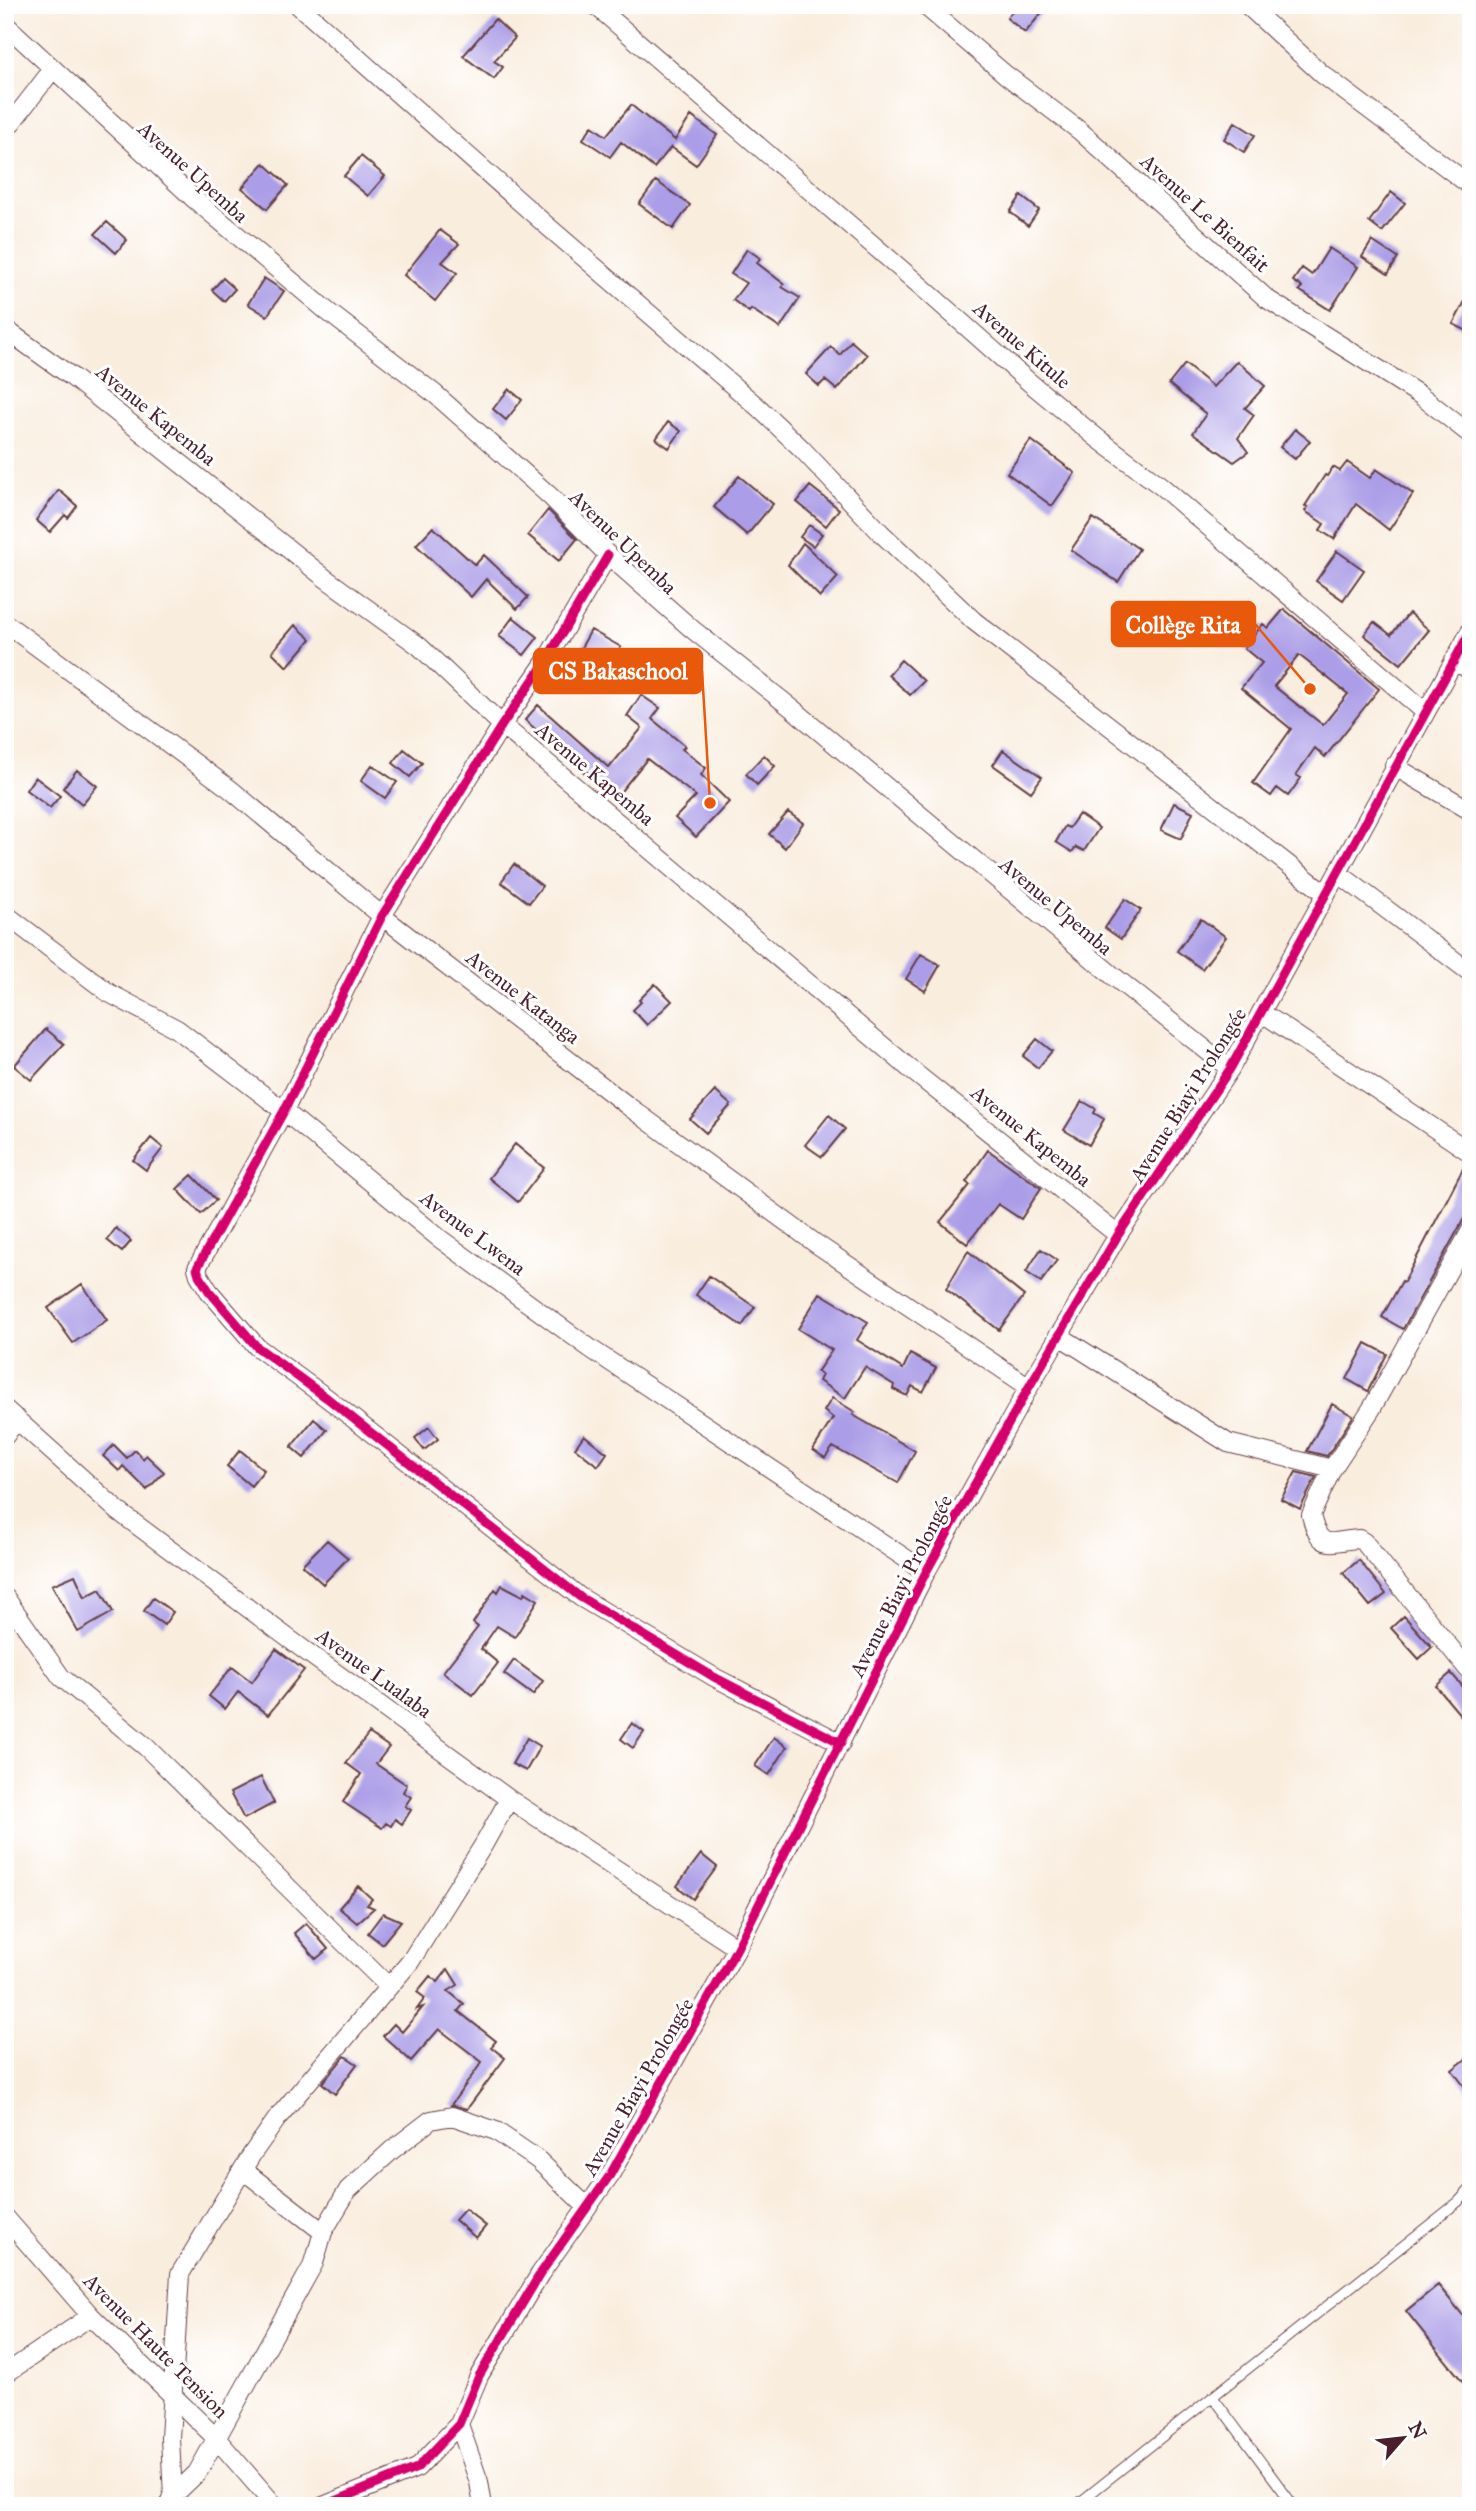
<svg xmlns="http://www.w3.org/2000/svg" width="1476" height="2511" font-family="'IM FELL Great Primer',serif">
<rect width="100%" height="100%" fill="#fff"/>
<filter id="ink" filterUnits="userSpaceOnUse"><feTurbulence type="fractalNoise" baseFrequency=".0143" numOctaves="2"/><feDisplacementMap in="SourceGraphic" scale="14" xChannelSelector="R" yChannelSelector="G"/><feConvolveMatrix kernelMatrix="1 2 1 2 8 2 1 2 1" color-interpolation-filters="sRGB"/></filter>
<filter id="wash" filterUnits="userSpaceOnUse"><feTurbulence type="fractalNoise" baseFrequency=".00686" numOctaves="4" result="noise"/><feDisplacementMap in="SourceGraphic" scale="28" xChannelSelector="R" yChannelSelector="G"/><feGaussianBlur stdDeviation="1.57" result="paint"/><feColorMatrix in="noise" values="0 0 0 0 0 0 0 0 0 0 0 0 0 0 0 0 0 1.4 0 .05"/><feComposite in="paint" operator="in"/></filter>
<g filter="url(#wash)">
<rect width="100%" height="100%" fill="#f9edde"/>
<g id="blocks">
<!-- building -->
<path fill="#ab9de7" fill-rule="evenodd" d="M1017 5H1048L1025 33 1007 18Z
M495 19 515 38 494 61 503 67 494 79 463 56Z
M631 105 675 140 691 116 717 135 696 165 671 147 654 168 621 142 610 157 583 139 592 126 606 136Z
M1235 122 1255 135 1244 152 1224 139Z
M361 156 385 176 368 196 344 176Z
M264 163 288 185 267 209 242 188Z
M656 181 690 205 673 229 639 204Z
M1391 192 1405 203 1382 232 1369 222Z
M1021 196 1039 210 1028 226 1010 212Z
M107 222 127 240 116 253 95 234Z
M440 230 459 244 442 262 457 273 435 301 404 275Z
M1372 241 1398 258 1388 274 1362 257Z
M1329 248 1358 267 1330 310 1299 290 1302 287 1293 281 1302 268 1312 275Z
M747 249 760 258 757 263 784 284 782 287 800 298 780 328 751 309 749 312 733 300 746 283 731 274Z
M223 278 235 289 224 301 212 290Z
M264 278 284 291 267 316 248 304Z
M1471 290V333L1453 324Z
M851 341 867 355 837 390 825 380 819 386 806 374 831 347 840 355Z
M1237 361 1265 386 1245 408 1254 415 1238 438 1248 452 1234 462 1193 433 1206 414 1169 384 1185 364 1213 387Z
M509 389 522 400 506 420 493 409Z
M668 422 681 431 669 448 656 439Z
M1295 429 1310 441 1295 459 1280 447Z
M1031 440 1075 473 1052 506 1007 473Z
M1347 462 1370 478 1376 469 1413 494 1389 530 1356 504 1334 539 1320 530 1324 524 1305 511 1308 507 1305 506 1325 475 1327 476 1333 467 1340 471Z
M739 476 773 504 747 535 714 507Z
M810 486 839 509 826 526 797 502Z
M59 490 77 506 68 518 65 515 50 532 36 520Z
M548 510 577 539 559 561 528 535Z
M1093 518 1139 549 1118 582 1071 550Z
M809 525 822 534 813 546 800 537Z
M433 527 475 565 484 555 528 597 517 609 486 579 471 597 416 545Z
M803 543 838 577 820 597 788 565Z
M1337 551 1364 570 1343 600 1316 581Z
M1284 609 1379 689 1325 757 1315 748 1296 775 1301 778 1288 796 1277 788 1271 796 1253 783 1291 729 1241 688 1262 663 1244 648 1263 624 1268 628ZM1299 655 1348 694 1323 725 1274 686Z
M1409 613 1429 630 1401 664 1364 635 1374 622 1391 635Z
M513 617 538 637 524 655 499 636Z
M295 625 311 639 287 667 272 652Z
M591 630 621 647 607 670 578 653Z
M901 660 924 681 910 695 888 675Z
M641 695 660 708 652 719 685 746 682 749 706 768 701 775 729 802 696 837 675 818 696 796 647 759 617 796 588 772 586 774 525 720 538 705 609 768 642 728 627 716Z
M404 749 422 763 410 777 393 763Z
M1003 750 1042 777 1031 792 993 765Z
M764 755 775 766 757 785 746 774Z
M372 765 397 782 385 798 361 781Z
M77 770 97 786 82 804 63 788Z
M35 777 60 796 50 808 26 790Z
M1174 803 1193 812 1181 839 1161 830Z
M788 812 803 823 785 848 769 834Z
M1079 814 1099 828 1084 851 1076 847 1072 852 1056 842 1065 826 1069 828Z
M514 864 542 886 529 903 501 882Z
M1125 899 1141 910 1121 939 1105 928Z
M1201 919 1226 937 1202 969 1177 951Z
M921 954 940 965 925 991 906 979Z
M655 984 672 1001 647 1025 633 1010 641 1002 639 1000Z
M46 1029 64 1044 31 1080 14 1066Z
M1037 1039 1052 1051 1038 1068 1023 1056Z
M715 1091 731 1105 706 1133 690 1119Z
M1082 1101 1096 1109 1094 1113 1104 1119 1089 1145 1064 1130Z
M829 1115 845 1129 822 1157 805 1145Z
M151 1138 163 1148 146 1170 133 1160Z
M515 1144 544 1168 518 1202 489 1178Z
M988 1150 1041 1188 1021 1219 998 1204 967 1244 940 1222 970 1185 966 1182Z
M1466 1163 1471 1164V1206L1403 1329 1382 1317 1402 1281 1404 1282Z
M192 1175 216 1200 201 1214 177 1189Z
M116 1228 131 1241 122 1252 107 1240Z
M1041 1249 1057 1260 1041 1282 1026 1272Z
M968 1251 1024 1296 999 1330 946 1289Z
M709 1276 755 1307 742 1326 696 1295Z
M82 1284 107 1320 73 1343 48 1308Z
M820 1293 868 1322 857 1340 903 1369 910 1354 936 1368 923 1392 912 1386 907 1396 893 1389 894 1385 865 1367 845 1398 819 1381 822 1375 817 1372 832 1350 798 1329Z
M1366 1343 1387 1354 1368 1391 1347 1379Z
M832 1398 855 1412 853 1415 915 1451 898 1483 833 1447 825 1458 813 1450 833 1418 824 1411Z
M1332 1404 1353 1416 1352 1418 1327 1456 1307 1451Z
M314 1419 327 1430 304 1458 291 1447Z
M429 1427 438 1439 424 1450 415 1438Z
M584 1435 607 1453 598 1466 575 1448Z
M114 1445 127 1458 135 1450 143 1459 146 1455 164 1472 147 1490 123 1466 119 1471 103 1456Z
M240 1450 264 1470 251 1486 227 1466Z
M1296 1472 1316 1477 1300 1509 1281 1499Z
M327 1540 348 1558 323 1584 302 1565Z
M1359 1560 1386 1594 1370 1606 1343 1573Z
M75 1575 85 1597 100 1589 113 1612 78 1632 52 1585Z
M502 1585 523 1596 525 1592 538 1600 515 1637 497 1626 481 1649 498 1663 473 1695 443 1672 478 1627 473 1623 495 1589 498 1592Z
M153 1598 173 1612 164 1625 144 1611Z
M1404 1616 1432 1647 1419 1659 1391 1628Z
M276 1649 304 1670 268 1715 238 1692 225 1709 209 1696 232 1667 252 1682Z
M514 1660 543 1681 533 1695 504 1674Z
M1451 1673 1471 1696V1728L1436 1686Z
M632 1723 644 1732 633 1748 621 1739Z
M369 1733 389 1747 376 1764 407 1785 403 1792 411 1797 405 1806 411 1810 402 1824 395 1819 391 1826 386 1823 382 1828 343 1802 361 1774 346 1763Z
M774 1737 787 1747 769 1775 755 1766Z
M527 1738 540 1746 526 1771 512 1764Z
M261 1777 274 1803 244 1819 230 1793Z
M701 1854 717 1867 693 1899 677 1886Z
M358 1886 372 1899 367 1905 374 1908 357 1923 339 1908Z
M383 1913 401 1921 382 1944 368 1933Z
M306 1923 328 1949 316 1959 294 1933Z
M448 1969 458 1985 448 1991 464 2004 458 2011 496 2041 491 2047 505 2058 467 2109 451 2105 482 2062 439 2029 411 2061 383 2036 394 2024 402 2032 423 2007 417 2009 425 1998 417 1992 430 1976 438 1982Z
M1471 2055V2095L1452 2070Z
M345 2056 357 2064 335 2094 322 2083Z
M465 2209 486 2226 476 2238 455 2220Z
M1438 2285 1471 2325V2392L1406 2311Z"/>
</g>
</g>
<g filter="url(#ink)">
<use href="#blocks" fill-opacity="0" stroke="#643e46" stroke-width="2"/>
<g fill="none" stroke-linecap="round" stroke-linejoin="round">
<!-- lane casing -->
<g stroke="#643e46" stroke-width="11">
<path id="lane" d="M1213 2397 1294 2506
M1075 2506 1458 2202 1471 2188
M1467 2506 1471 2502"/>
</g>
<!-- street casing -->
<g stroke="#643e46" stroke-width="20">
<path id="street" d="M298 5 545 224 759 408 801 448 881 533 974 621 1326 894
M595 5 924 289 1029 382 1097 438 1161 486 1425 712
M924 5 1006 75 1080 131 1267 299 1420 395 1471 435
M1247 5 1322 74 1471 186
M5 24 192 197 327 311 435 394 551 497 608 555 692 629 794 710 1112 975 1230 1069
M5 131 53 69
M5 329 72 377 325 578 419 646 502 725 915 1073 1118 1235
M608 555 544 664 502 725 382 916 284 1111 197 1268 199 1275 209 1291 257 1347 327 1398 580 1597 714 1677 841 1743
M5 623 230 789 382 916 628 1106 815 1243 1029 1387
M1454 660 1471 671
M1394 766 1471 811
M1338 873 1471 973
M5 914 109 993 177 1029 284 1111 439 1238 591 1349 926 1572
M1261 1012 1471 1153
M1471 1230 1372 1408 1332 1469 1311 1515C1320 1554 1333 1540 1359 1539L1364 1542 1471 1673
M1058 1335 1228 1443 1332 1469
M5 1409 118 1511 296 1644 509 1799 737 1948
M5 1436 17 1419
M5 1597 61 1677 146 1747 389 1987
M5 2217 91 2316 216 2438 275 2506
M323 2232 348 2190 392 2150 431 2120 452 2116 496 2131 538 2160 587 2207
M5 2374 91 2316
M459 2424 479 2482 483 2506
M173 2496 197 2473 314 2263 323 2232 243 2170
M169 2506 173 2496 170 2438 180 2274 252 2154 279 2116 410 1962 484 1844 509 1799
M323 2506 417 2468 459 2424 479 2376 540 2274 610 2175 737 1948 926 1572 1029 1387 1118 1235 1230 1069 1471 630"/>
</g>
<!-- lane -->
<use href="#lane" stroke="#fff" stroke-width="9"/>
<!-- street -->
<use href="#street" stroke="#fff" stroke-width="18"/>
<!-- cycleway casing -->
<g stroke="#fff" stroke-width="13">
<path id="cycleway" d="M608 555 544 664 502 725 382 916 284 1111 197 1268 199 1275 209 1291 257 1347 327 1398 580 1597 714 1677 841 1743
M323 2506 417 2468 459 2424 479 2376 540 2274 610 2175 737 1948 926 1572 1029 1387 1118 1235 1230 1069 1471 630"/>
</g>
<!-- cycleway -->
<use href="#cycleway" stroke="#d6006c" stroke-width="9"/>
</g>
</g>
<g text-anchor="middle" stroke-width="6" stroke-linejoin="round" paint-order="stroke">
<!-- street labels -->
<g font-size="21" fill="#4a1f2b" stroke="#fff">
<text transform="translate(193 172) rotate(42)" y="7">Avenue Upemba</text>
<text transform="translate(1205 213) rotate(42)" y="7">Avenue Le Bienfait</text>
<text transform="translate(1022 345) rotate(41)" y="7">Avenue Kitule</text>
<text transform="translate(156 415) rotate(39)" y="7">Avenue Kapemba</text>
<text transform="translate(623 542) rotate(44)" y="7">Avenue Upemba</text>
<text transform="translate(595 774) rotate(40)" y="7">Avenue Kapemba</text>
<text transform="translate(1056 906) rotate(40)" y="7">Avenue Upemba</text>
<text transform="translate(523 997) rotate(38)" y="7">Avenue Katanga</text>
<text transform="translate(1188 1095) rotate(-58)" y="7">Avenue Biayi Prolongée</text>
<text transform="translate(1031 1136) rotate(39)" y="7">Avenue Kapemba</text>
<text transform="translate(473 1233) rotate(37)" y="7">Avenue Lwena</text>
<text transform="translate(901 1586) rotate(-63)" y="7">Avenue Biayi Prolongée</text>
<text transform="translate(374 1673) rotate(36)" y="7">Avenue Lualaba</text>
<text transform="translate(638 2087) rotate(-60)" y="7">Avenue Biayi Prolongée</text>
<text transform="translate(156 2346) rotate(45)" y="7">Avenue Haute Tension</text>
</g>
</g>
<!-- callouts -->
<path fill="none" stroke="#e8590c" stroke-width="2.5" d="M1310 689L1255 624M710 803L702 671"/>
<g fill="#e8590c" stroke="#fff" stroke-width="2.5">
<circle cx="1310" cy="689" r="7"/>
<circle cx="710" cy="803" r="7"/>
</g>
<g fill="#e8590c" stroke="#e8590c" stroke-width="2.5">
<rect x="1112" y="602" width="143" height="44" rx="7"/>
<rect x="534" y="649" width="168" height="44" rx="7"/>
</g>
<g font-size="23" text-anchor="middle" font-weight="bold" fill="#fff">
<text x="1183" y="633">Collège Rita</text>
<text x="618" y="679">CS Bakaschool</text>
</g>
<!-- margin -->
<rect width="1476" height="2511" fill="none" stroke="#fff" stroke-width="28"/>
<!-- north arrow -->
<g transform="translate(1403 2438) rotate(62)" stroke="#ffffff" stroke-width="5" paint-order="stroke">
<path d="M0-5L12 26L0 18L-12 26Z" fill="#4a1f2b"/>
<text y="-10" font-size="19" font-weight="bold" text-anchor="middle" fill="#4a1f2b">N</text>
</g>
</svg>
